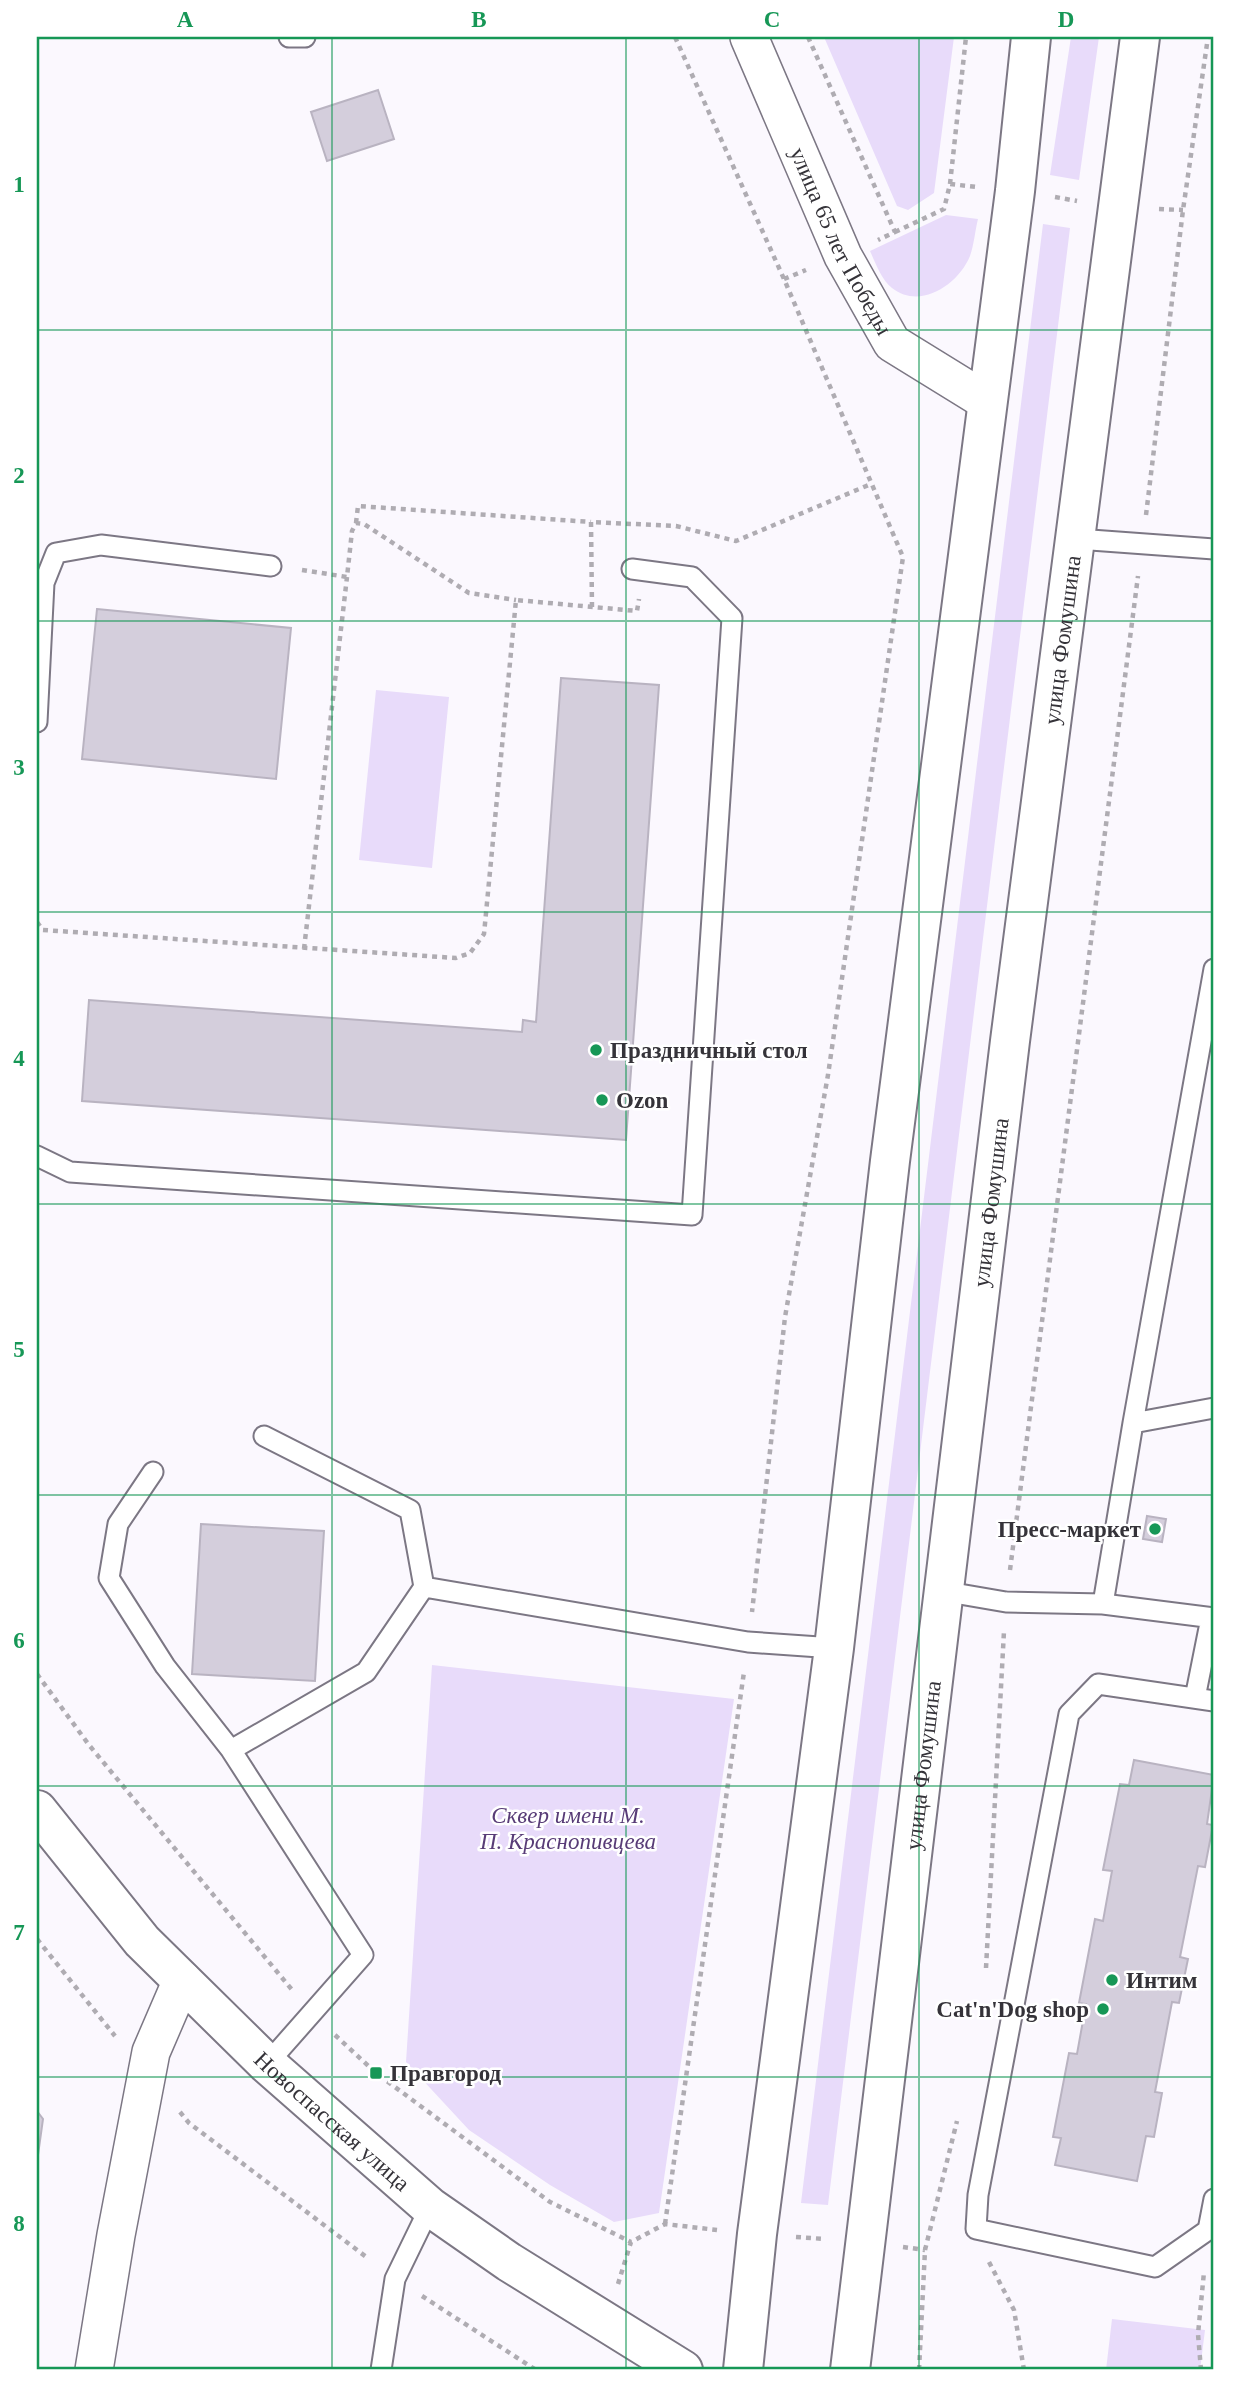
<svg xmlns="http://www.w3.org/2000/svg" width="1251" height="2407" font-family="Georgia,serif">
<rect width="100%" height="100%" fill="#fbf8fe"/>
<!-- green -->
<path fill="#e8dbfa" d="M824 37H954L934 193 908 210 897 206Z
M1071 37H1099L1079 180 1050 175Z
M946 215 978 219C975 231 974 245 970 256 958 285 920 310 892 288 881 279 876 264 870 251Z
M1043 224 1070 228 828 2205 801 2203Z
M376 690 449 697 432 868 359 860Z
M432 1665 734 1699 659 2213 614 2222 550 2185 469 2130 406 2062Z
M1112 2319 1205 2330 1200 2370H1106Z"/>
<!-- building -->
<path fill="#d4cedc" stroke="#b9b3c1" stroke-width="2" d="M378 90 394 139 327 161 311 112Z
M97 609 291 628 276 779 82 759Z
M561 678 659 685 626 1140 82 1101 89 1000 522 1032 523 1020 536 1022Z
M1147 1516 1166 1519 1162 1542 1143 1539Z
M201 1524 324 1531 315 1681 192 1674Z
M1134 1760 1214 1775 1207 1824 1213 1825 1205 1867 1198 1866 1180 1957 1188 1959 1179 2003 1172 2002 1155 2092 1162 2093 1154 2137 1146 2136 1137 2181 1055 2165 1061 2138 1053 2137 1069 2053 1077 2054 1086 2004 1079 2003 1095 1919 1103 1921 1112 1871 1103 1870 1120 1784 1129 1785Z
M37 2111 43 2119 37 2162Z"/>
<g fill="none" stroke-linecap="round" stroke-linejoin="round">
<!-- service casing -->
<g stroke="#7c7784" stroke-width="23">
<path id="service" d="M289 37H305
M1077 539 1214 549
M37 580 44 583 37 722
M44 583 56 553 101 545 271 566
M37 1156 70 1172 692 1215 732 618 692 577 632 569
M1133 1423 1214 969
M264 1436 410 1510 424 1587 366 1672 231 1750 363 1955 267 2064
M153 1472 118 1524 109 1578 165 1666 231 1750
M424 1587 748 1642 834 1648
M942 1591 1006 1602 1103 1604 1214 1618
M1103 1604 1133 1423 1214 1408
M1195 1698 1211 1618
M1214 1701 1098 1684 1069 1714 978 2195 976 2229 1155 2267 1208 2230 1214 2199
M381 2370 395 2279 430 2207"/>
</g>
<!-- minor casing -->
<g stroke="#7c7784" stroke-width="40">
<g id="minor">
<path id="s1" d="M749 37 843 256 892 343 986 401"/>
<path d="M94 2370 116 2235 151 2052 182 1980"/>
</g>
</g>
<!-- tertiary casing -->
<g stroke="#7c7784" stroke-width="42">
<g id="tertiary">
<path id="s2" d="M37 1810 142 1941 267 2064 430 2207 509 2262 683 2370"/>
</g>
</g>
<!-- secondary casing -->
<g stroke="#7c7784" stroke-width="42">
<g id="secondary">
<path d="M743 2370 757 2234 834 1648 890 1161 1015 191 1031 37"/>
<path id="s3" d="M850 2370 1010 1041 1140 37"/>
</g>
</g>
<!-- path -->
<path stroke="#afacb2" stroke-width="4.5" stroke-dasharray="5 5" stroke-linecap="butt" d="M675 37 784 279 903 557 828 1075 785 1317 752 1612
M808 37 895 232 878 240
M950 184 966 37
M1055 197 1077 201
M1159 209 1183 210
M895 232 944 209 950 184 977 187
M784 279 806 270
M1146 515 1183 210 1208 37
M356 523 358 506 591 522
M302 570 347 577 352 531 356 523 364 524 469 593 516 600
M592 607 591 522 676 526 736 541 871 484
M37 922 43 930 456 958 470 953 484 934 516 600 637 611 639 599
M304 949 347 577
M1010 1570 1138 576
M37 1674 89 1745 293 1991
M37 1939 115 2036
M986 1968 1004 1631
M335 2035 376 2073 550 2202 631 2242
M180 2112 189 2123 369 2259
M665 2224 744 1672
M796 2237 825 2239
M903 2247 925 2250
M989 2262 1014 2310 1024 2370
M618 2284 631 2242 665 2224 717 2230
M422 2296 536 2370
M919 2370 925 2250 957 2121
M1201 2370 1198 2334 1204 2272"/>
<!-- service -->
<use href="#service" stroke="#fff" stroke-width="19"/>
<!-- minor -->
<use href="#minor" stroke="#fff" stroke-width="37"/>
<!-- tertiary -->
<use href="#tertiary" stroke="#fff" stroke-width="38"/>
<!-- secondary -->
<use href="#secondary" stroke="#fff" stroke-width="38"/>
</g>
<!-- grid -->
<path fill="none" stroke="#169756" stroke-width="2" stroke-opacity="0.55" d="M332 37V2370M626 37V2370M919 37V2370M37 330H1214M37 621H1214M37 912H1214M37 1204H1214M37 1495H1214M37 1786H1214M37 2077H1214"/>
<!-- markers -->
<g fill="#169756" stroke="#fff" stroke-width="2.5">
<circle cx="596" cy="1050" r="7"/>
<circle cx="602" cy="1100" r="7"/>
<circle cx="1155" cy="1529" r="7"/>
<circle cx="1112" cy="1980" r="7"/>
<circle cx="1103" cy="2009" r="7"/>
<rect x="369" y="2066" width="14" height="14" rx="3.5"/>
</g>
<g text-anchor="middle" stroke-width="5" stroke-linejoin="round" paint-order="stroke">
<!-- street labels -->
<g font-size="23" fill="#353339" stroke="#fff">
<text dy="8" stroke="none"><textPath href="#s1" startOffset="224">улица 65 лет Победы</textPath></text>
<text dy="8" stroke="none"><textPath href="#s3" startOffset="1743">улица Фомушина</textPath></text>
<text dy="8" stroke="none"><textPath href="#s3" startOffset="1176">улица Фомушина</textPath></text>
<text dy="8" stroke="none"><textPath href="#s3" startOffset="609">улица Фомушина</textPath></text>
<text dy="8" stroke="none"><textPath href="#s2" startOffset="430">Новоспасская улица</textPath></text>
</g>
<!-- poi labels -->
<g font-size="23" font-weight="bold" fill="#353339" stroke="#fff" text-anchor="start">
<text x="610" y="1058">Праздничный стол</text>
<text x="616" y="1108">Ozon</text>
<text x="1141" y="1537" text-anchor="end">Пресс-маркет</text>
<text x="1126" y="1988">Интим</text>
<text x="1089" y="2017" text-anchor="end">Cat'n'Dog shop</text>
<text x="390" y="2081">Правгород</text>
</g>
<!-- park labels -->
<g font-size="23" font-style="italic" fill="#583c77" stroke="#fff">
<text x="568" y="1823">Сквер имени М.<tspan x="568" dy="26">П. Краснопивцева</tspan></text>
</g>
</g>
<!-- border -->
<rect width="1251" height="2407" fill="none" stroke="#ffffff" stroke-width="77"/>
<rect x="38" y="38" width="1174" height="2330" fill="none" stroke="#169756" stroke-width="2.5"/>
<g font-size="23" text-anchor="middle" font-weight="bold" fill="#169756">
<text x="185" y="27">A</text>
<text x="479" y="27">B</text>
<text x="772" y="27">C</text>
<text x="1066" y="27">D</text>
<text x="19" y="192">1</text>
<text x="19" y="483">2</text>
<text x="19" y="775">3</text>
<text x="19" y="1066">4</text>
<text x="19" y="1357">5</text>
<text x="19" y="1648">6</text>
<text x="19" y="1940">7</text>
<text x="19" y="2231">8</text>
</g>
</svg>
